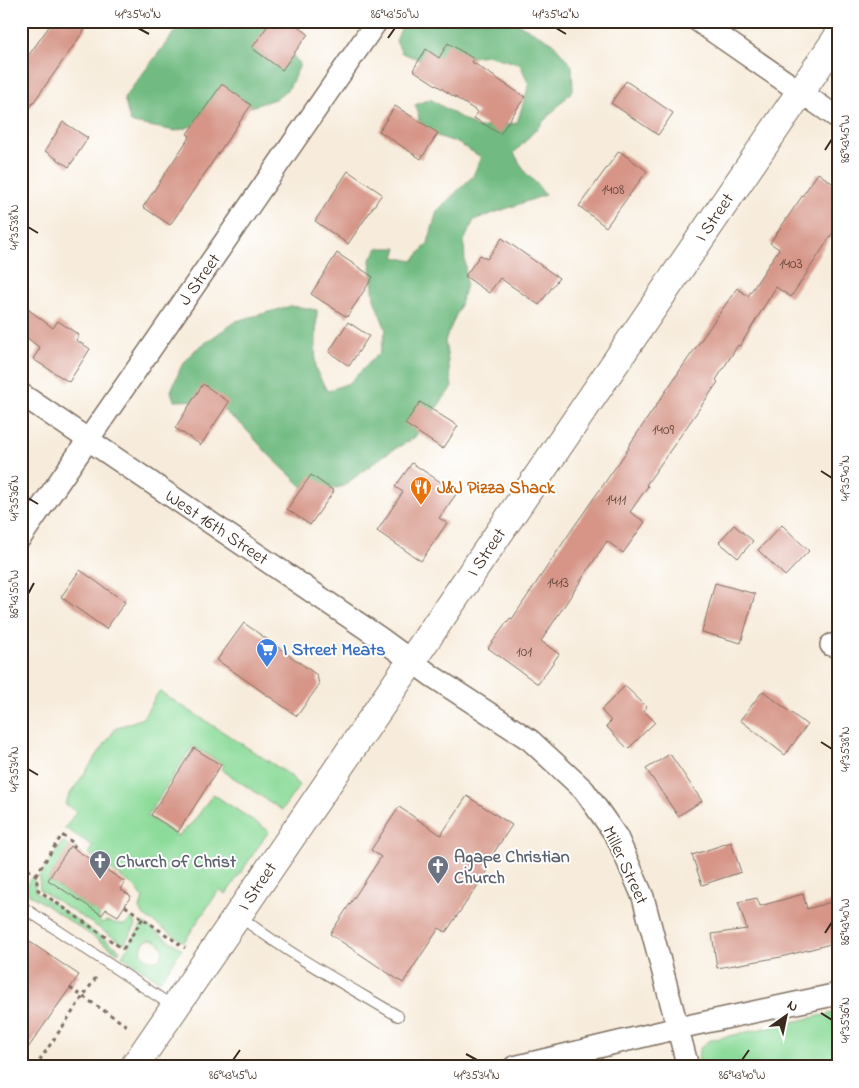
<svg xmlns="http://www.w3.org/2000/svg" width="859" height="1088" font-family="'Indie Flower',sans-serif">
<rect width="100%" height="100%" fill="#fff"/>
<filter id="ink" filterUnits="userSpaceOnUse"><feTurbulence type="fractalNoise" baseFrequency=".02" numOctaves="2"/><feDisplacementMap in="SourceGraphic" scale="10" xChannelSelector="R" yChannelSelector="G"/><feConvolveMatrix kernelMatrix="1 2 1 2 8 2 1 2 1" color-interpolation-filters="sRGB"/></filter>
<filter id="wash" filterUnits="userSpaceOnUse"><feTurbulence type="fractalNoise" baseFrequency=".0096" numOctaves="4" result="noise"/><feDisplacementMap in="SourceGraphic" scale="20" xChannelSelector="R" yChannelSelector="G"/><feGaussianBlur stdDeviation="1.12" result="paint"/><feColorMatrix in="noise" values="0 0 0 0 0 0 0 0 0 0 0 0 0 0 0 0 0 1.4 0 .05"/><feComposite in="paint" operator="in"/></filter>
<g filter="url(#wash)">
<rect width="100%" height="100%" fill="#f7ecdb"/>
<!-- green -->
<path fill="#8cdb9a" stroke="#64825c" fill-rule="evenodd" d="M159 691 290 775 299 786 282 810 222 770 224 765 193 746 147 816 178 836 194 821 213 794 269 831 226 894 219 890 184 942 144 916 140 909 143 898 135 887 88 853 93 846 65 828 76 812 65 804 70 794 116 728 143 718Z
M63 842 70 847 48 880 99 914V920L101 923 106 921 125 925 132 919 134 920 135 927 124 944 40 890 39 877Z
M31 878H34L36 892 120 950 118 953 29 894C24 887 27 884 31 878Z
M143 923 182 949 160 981 122 956ZM151 939 158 942 163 948 162 954 159 959C146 963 136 954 145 941Z
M838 1012V1067H700C697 1052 697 1047 711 1040Z"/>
<!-- forest -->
<path fill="#71bb82" stroke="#567250" d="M183 21H268L300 65 289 88 275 99 176 131 133 123 130 121 124 98Z
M404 21H513L552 42 572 66 573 90 514 153 525 172 536 183 545 195 474 220 464 241 466 285 459 308 445 341 452 387 414 438 386 454 343 486 311 495 268 454 242 425 210 400 174 401 171 391 181 367 195 350 236 321 291 306 317 310 315 368 327 391 349 383 380 352 386 330 374 299 370 260 378 248H397L394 257 413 261 428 243 437 211 473 176 481 157 458 143 420 130 418 112 415 105 430 99 478 128 517 123 529 85 520 64 486 55 429 63 402 53 396 41Z"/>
<g id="blocks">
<!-- building -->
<path fill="#d69587" d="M53 21H91L21 120V66Z
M271 21H291L308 34 282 70 252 48Z
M448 43 474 59 472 62 525 97 500 134 474 118 478 112 413 70 426 49 439 58Z
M626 81 673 113 658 135 611 103Z
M222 84 251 105 170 225 143 207 190 136 187 134Z
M395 106 438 133 421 159 379 131Z
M63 122 88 138 69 167 45 151Z
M619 151 647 171 606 227 579 206Z
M348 171 382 194 348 244 315 221Z
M818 173 838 187V225L791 297 776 287 740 346 738 345 716 380 718 382 646 485 648 486 630 512 645 522 623 553 607 541 541 641 559 654 538 684 488 648 510 618 512 619 573 528 629 448 628 447 674 379 737 288 748 296 779 249 770 243Z
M502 238 559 278 539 305 500 278 489 293 465 276 480 255 487 259Z
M337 253 373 277 347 317 311 294Z
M21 304 53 328 58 321 79 335 76 340 90 349 69 382 33 359 40 348 21 333Z
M348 322 369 336 349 366 329 352Z
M203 384 229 402 201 445 175 428Z
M420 402 458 426 443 449 405 424Z
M412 463 457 493 439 518 447 523 421 561 377 531 403 492 395 487Z
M311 475 334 491 310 525 287 509Z
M734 525 753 541 738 558 719 542Z
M782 525 809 551 785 576 758 550Z
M80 570 125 602 106 629 61 597Z
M715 583 755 594 741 643 702 632Z
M244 623 317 675 319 685 297 716 217 660Z
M625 686 647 707 644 711 655 722 628 749 606 726 611 721 601 710Z
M763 691 807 725 785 755 740 720Z
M194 748 221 765 178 832 151 815Z
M670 754 702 801 678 816 646 769Z
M467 796 512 825 485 866 489 869 446 932 439 928 403 983 330 934 381 857 371 850 399 807 441 835Z
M731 842 741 872 702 885 692 855Z
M70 846 125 882 120 889 131 896 118 916 106 909 102 915 48 880Z
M803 894 807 909 838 900V942L781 957 717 968 712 934 747 929 738 902 757 898 760 906Z
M21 936 79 975 21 1058Z"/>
</g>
</g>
<g filter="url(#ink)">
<use href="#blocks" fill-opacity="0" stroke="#7d6e60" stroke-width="1"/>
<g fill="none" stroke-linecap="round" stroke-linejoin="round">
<!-- lane casing -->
<g stroke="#7d6e60" stroke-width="12">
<path id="lane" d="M21 906 174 1007
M238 915C288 954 344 984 398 1016"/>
</g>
<!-- street casing -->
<g stroke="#7d6e60" stroke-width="24">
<path id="street" d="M698 21 838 118
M21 394 380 638 432 676 530 740 584 790 617 837 643 897 688 1067
M21 537 377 21
M831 645 838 646
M514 1067 678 1028 838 994"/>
</g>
<!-- secondary casing -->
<g stroke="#7d6e60" stroke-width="30">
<path id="secondary" d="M134 1067 838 37"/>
</g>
<!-- path -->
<path stroke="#7d6e60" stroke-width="3" stroke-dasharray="4 4" stroke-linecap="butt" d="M21 864 36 875 38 890 123 949
M36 875 62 835 75 844 73 848
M125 906 185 948
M123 949 143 918
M70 988 130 1028
M35 1067 95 979V975"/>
<!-- lane -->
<use href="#lane" stroke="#fff" stroke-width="10"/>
<!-- street -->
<use href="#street" stroke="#fff" stroke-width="21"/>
<!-- secondary -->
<use href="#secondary" stroke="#fff" stroke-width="28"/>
</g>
</g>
<!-- ticks -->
<path fill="none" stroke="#3b2a1e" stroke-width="2" d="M138 28 149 34M556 28 566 34M388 38 395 28M825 150 832 139M28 227 38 233M821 471 832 478M28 498 38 504M28 594 34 583M821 742 832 749M28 769 38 775M825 933 832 922M821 1013 832 1020M466 1054 477 1060M233 1060 240 1050M742 1060 749 1050"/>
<!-- icons -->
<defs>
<g id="restaurant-pin" transform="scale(1.125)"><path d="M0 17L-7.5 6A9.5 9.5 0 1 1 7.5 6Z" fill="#e8710a" stroke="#fff"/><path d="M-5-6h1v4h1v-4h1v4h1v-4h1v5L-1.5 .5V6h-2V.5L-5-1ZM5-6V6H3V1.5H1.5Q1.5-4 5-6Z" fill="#fff"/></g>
<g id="supermarket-pin" transform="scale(1.125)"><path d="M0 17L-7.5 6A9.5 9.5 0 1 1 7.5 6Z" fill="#3f7fe0" stroke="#fff"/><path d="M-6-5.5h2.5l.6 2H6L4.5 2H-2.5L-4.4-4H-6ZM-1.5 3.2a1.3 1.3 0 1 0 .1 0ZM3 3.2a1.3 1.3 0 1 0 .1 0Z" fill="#fff"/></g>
<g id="church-pin" transform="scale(1.125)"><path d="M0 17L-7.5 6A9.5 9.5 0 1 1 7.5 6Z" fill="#6b7280" stroke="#fff"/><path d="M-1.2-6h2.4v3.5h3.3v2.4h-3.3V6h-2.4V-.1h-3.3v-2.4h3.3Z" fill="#fff"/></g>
</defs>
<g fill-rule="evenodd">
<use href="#restaurant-pin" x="421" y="487"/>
<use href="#supermarket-pin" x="267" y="649"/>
<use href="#church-pin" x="100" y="861"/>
<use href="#church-pin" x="438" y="866"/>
</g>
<g text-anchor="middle" stroke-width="4" stroke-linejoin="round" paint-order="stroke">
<!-- number labels -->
<g font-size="15" fill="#624538">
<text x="613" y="194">1408</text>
<text x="791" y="268">1403</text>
<text x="663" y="434">1409</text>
<text x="616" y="504">1411</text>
<text x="558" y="587">1413</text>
<text x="524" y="656">101</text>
</g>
<!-- street labels -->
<g font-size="18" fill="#3b2a1e" stroke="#fff">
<text transform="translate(714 217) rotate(-56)" y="6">I Street</text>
<text transform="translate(199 279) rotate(-55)" y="6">J Street</text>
<text transform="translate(217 527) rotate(34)" y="6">West 16th Street</text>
<text transform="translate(486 552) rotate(-56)" y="6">I Street</text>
<text transform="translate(626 865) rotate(65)" y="6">Miller Street</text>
<text transform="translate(257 886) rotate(-56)" y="6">I Street</text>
</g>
<!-- food labels -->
<g font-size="18" font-weight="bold" fill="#c56008" stroke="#fff" text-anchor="start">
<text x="437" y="493">J&amp;J Pizza Shack</text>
</g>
<!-- shop labels -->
<g font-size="18" font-weight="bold" fill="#366cbe" stroke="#fff" text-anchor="start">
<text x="283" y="655">I Street Meats</text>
</g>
<!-- worship labels -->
<g font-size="18" font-weight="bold" fill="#5b616d" stroke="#fff" text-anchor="start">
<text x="454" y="862">Agape Christian<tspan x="454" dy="21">Church</tspan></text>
<text x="116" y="867">Church of Christ</text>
</g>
</g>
<!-- margin -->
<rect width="859" height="1088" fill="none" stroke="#fff" stroke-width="55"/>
<!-- north arrow -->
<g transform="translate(786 1016) rotate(33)" stroke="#ffffff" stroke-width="4" paint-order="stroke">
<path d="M0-4L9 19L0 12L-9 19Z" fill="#3b2a1e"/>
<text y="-8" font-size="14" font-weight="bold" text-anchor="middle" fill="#3b2a1e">N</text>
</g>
<rect x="28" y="28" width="804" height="1032" fill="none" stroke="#3b2a1e" stroke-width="2"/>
<g font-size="12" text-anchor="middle" fill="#3b2a1e">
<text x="138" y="18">41°35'40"N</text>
<text x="395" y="18">86°43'50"W</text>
<text x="556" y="18">41°35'42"N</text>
<text transform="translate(845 139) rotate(-90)" y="4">86°43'45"W</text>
<text transform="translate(14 227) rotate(-90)" y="4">41°35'38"N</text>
<text transform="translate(845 478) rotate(-90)" y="4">41°35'40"N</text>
<text transform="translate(14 498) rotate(-90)" y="4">41°35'36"N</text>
<text transform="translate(14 594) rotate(-90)" y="4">86°43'50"W</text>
<text transform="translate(845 749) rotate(-90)" y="4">41°35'38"N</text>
<text transform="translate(14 769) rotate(-90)" y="4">41°35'34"N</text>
<text transform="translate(845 922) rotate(-90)" y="4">86°43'40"W</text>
<text transform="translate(845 1020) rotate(-90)" y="4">41°35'36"N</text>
<text x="233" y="1079">86°43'45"W</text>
<text x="477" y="1079">41°35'34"N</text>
<text x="742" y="1079">86°43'40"W</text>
</g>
</svg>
